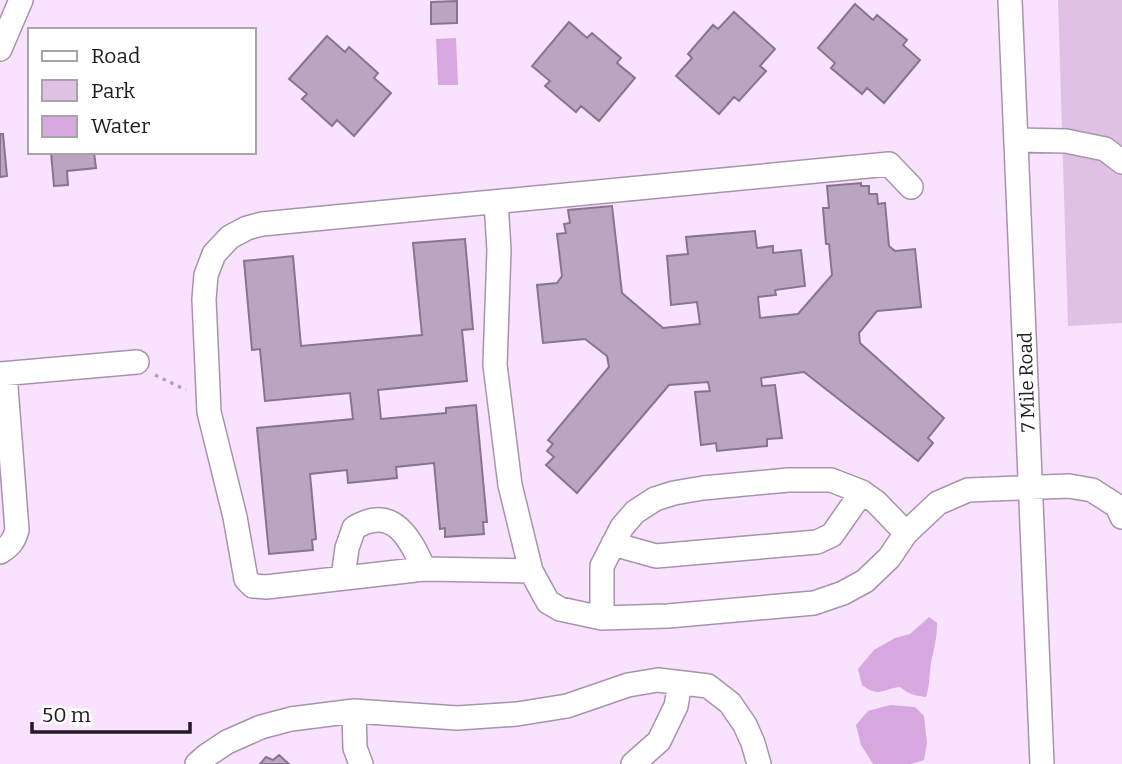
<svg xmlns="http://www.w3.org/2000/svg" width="1122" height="764" font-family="Bitter,serif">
<rect width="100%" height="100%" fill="#f9e2fd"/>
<!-- green -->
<path fill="#e0c1e5" d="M1058 0H1122V323L1068 326Z"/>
<!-- water -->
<path fill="#d7a8e0" d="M456 38 458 85H438L436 39Z
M929 617 937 623C937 639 934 648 931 663 929 674 930 685 926 697 915 696 909 694 900 687 882 689 879 698 862 685L858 669 874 650 895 638 910 634Z
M890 705 915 707 924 716 927 743 924 760 911 764H873L861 745 856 725 868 711Z"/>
<!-- building -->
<path fill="#baa5be" stroke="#88748c" stroke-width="2" d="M457 1V23L431 24V2Z
M855 4 873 20 877 15 907 40 903 45 920 60 884 103 867 88 862 94 831 68 835 63 818 48Z
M734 12 775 49 760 66 766 71 739 101 734 97 719 114 676 76 692 58 688 54 713 25 718 29Z
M569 22 587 38 592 33 621 58 617 63 635 78 599 121 581 106 576 112 545 86 550 81 532 66Z
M327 36 345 52 349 47 378 73 374 78 391 93 354 136 337 120 332 126 302 99 307 94 289 79Z
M0 134H3L7 176 0 177Z
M51 152H94L96 168 67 171 68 185 54 186Z
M861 183V186H869V194H877L878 204 885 203 889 246 895 251 915 249 921 307 877 311 859 333 860 343 944 418 928 438 933 443 918 461 804 372 761 378 762 386 775 385 782 438 767 439V446L717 451 716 443 701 445 695 392 710 391 708 382 669 385 577 493 546 465 554 457 547 451 553 444 548 440 609 367 607 356 585 339 543 343 537 285 557 283 562 276 557 234 566 233 564 224 570 223 568 210 612 206 622 293 663 328 700 324 697 302 671 305 667 256 688 254 686 237 755 231 757 248 773 246V253L801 250 805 286 775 290 776 295 758 297 760 318 798 314 832 275 829 244H826L823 208H829L827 186Z
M465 239 473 329 462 330 467 381 378 390 381 419 446 413V408L476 405 487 522H483L484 534 445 537V528L440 529 434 463 396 467 397 478 348 483 347 470 310 474 316 539 312 540 313 550 269 554 257 428 353 419 350 393 265 401 260 349 252 350 244 261 293 256 301 346 422 335 413 243Z
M279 755 289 764H260L266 757 273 760Z"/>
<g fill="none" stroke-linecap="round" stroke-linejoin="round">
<!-- minor casing -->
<g stroke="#a893ac" stroke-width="26">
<path id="minor" d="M1010 0 1042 764
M0 49 21 0
M1016 140 1066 141 1105 149 1122 162
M911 187 889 164 262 224 247 228 230 237 214 254 206 275 204 299 209 412 235 517 246 579 253 586 266 587 424 569 531 571 548 602 560 609 602 618 668 616 814 603 843 593 865 581 889 558 906 533 938 503 968 490 1069 486 1092 490 1117 506 1122 517
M496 202 499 250 495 365 510 485 531 571
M0 374 137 362
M613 544 656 556 817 542 832 535 862 492
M0 552C10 546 14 541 17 530L5 374
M343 577 347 548 354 528C393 504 410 538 424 569
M602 618V566L622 527 635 512 655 499 674 493 703 488 788 480H831L862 492 876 502 906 533
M354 711 355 748 361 764
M197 764 206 756 227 742 261 727 291 719 354 711 457 718 517 714 567 706 628 685 658 680 708 686 730 703 745 725 753 743 759 764
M633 764 659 741 676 706 680 683"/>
</g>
<!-- path -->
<path stroke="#b4a2b7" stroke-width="3.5" stroke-dasharray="3.5 5" stroke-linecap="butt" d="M155 375 186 390"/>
<!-- minor -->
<use href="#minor" stroke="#fff" stroke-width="23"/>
</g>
<g text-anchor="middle" stroke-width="6" stroke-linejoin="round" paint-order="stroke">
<!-- street labels -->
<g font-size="19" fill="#221a24" stroke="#fff">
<text transform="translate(1026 382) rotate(-92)" y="7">7 Mile Road</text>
</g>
</g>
<!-- legend -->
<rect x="28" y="28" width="228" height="126" fill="#ffffff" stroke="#a7a3a7" stroke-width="2"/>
<rect x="42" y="51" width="35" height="10" fill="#ffffff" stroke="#a7a3a7" stroke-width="2"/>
<text x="91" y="63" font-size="21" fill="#221a24">Road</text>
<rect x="42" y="80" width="35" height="21" fill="#e0c1e5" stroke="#a7a3a7" stroke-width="2"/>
<text x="91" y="98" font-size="21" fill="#221a24">Park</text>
<rect x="42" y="116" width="35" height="21" fill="#d7a8e0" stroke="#a7a3a7" stroke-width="2"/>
<text x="91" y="133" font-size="21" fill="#221a24">Water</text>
<!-- scale -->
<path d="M32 722v10h158v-10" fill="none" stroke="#221a24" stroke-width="3.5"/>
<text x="42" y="722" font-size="21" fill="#221a24" stroke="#ffffff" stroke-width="5" paint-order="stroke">50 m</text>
</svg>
